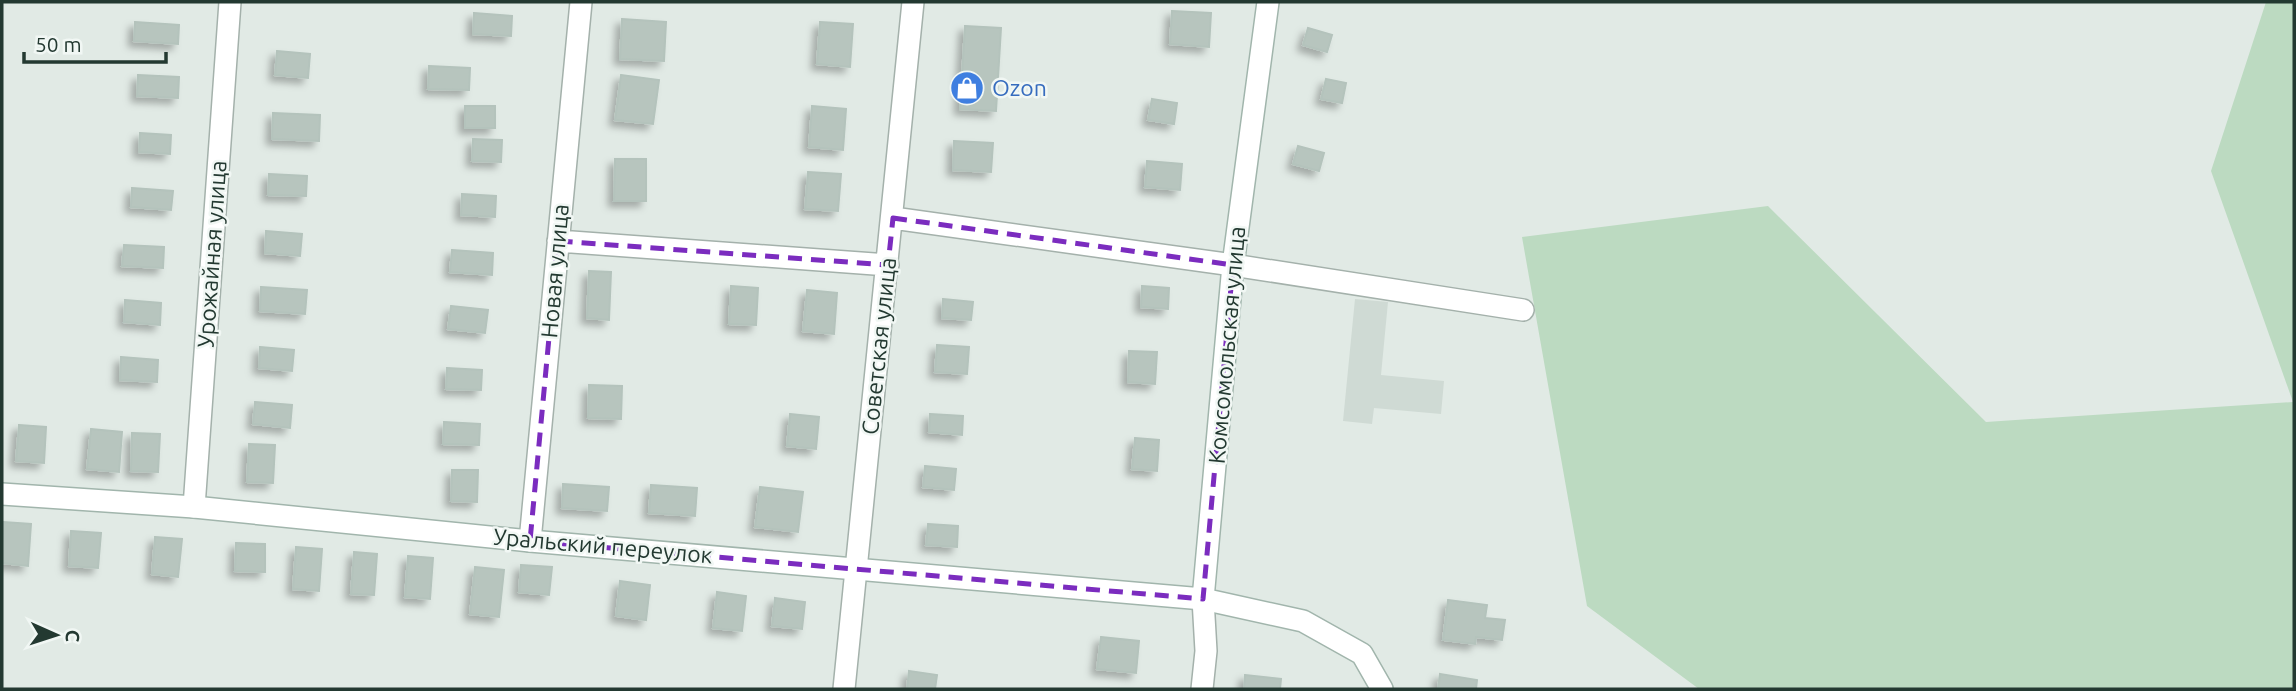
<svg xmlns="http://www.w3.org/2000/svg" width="2296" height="691" font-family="Ubuntu,sans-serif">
<defs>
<filter id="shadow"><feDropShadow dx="-5.5" dy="5.5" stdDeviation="3.5" flood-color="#0004"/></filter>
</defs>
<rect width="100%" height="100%" fill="#e1eae5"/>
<!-- built -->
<path fill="#cfdad4" d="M1355 299 1388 302 1381 375 1444 381 1441 414 1374 408 1372 424 1343 421Z"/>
<!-- green -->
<path fill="#bcdac1" d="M2266 2H2294V689H1699L1587 606 1522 237 1768 206 1986 422 2293 402 2211 171Z"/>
<!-- building -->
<path fill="#b7c5be" stroke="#b4c3bc" stroke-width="2" filter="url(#shadow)" d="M1172 11 1211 13 1209 47 1170 44Z
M474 13 512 16 511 36 473 34Z
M622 19 666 22 664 61 620 59Z
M135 22 179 25 178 44 134 41Z
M820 22 853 24 850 67 817 64Z
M965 26 1001 28 996 111 960 109Z
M1308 28 1332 35 1327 52 1303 45Z
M277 51 310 54 308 78 275 75Z
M429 66 470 68 469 90 428 89Z
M138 75 179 77 178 98 137 96Z
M621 75 659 80 653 124 615 120Z
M1326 79 1346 83 1342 103 1321 99Z
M1152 99 1177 103 1174 124 1148 120Z
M465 106H495V128H465Z
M812 106 846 109 843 150 809 147Z
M273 113 320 115 319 141 272 139Z
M140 133 171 135 170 154 139 152Z
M473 139 502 140 501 162 472 161Z
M954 141 993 143 991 172 953 170Z
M1298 146 1324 153 1319 171 1293 164Z
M615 159H646V201H614Z
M1147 161 1182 164 1180 190 1145 187Z
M808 172 841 174 838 211 805 209Z
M269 174 307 176 306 196 268 195Z
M132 188 173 191 171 210 131 207Z
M462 194 496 196 495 217 461 215Z
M266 231 302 234 300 256 265 253Z
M124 245 164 247 163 268 122 266Z
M452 250 493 253 492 275 450 272Z
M589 271 611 272 609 320 587 318Z
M731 286 758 288 756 325 729 324Z
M1142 286 1169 288 1168 309 1141 307Z
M261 287 307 290 305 314 260 311Z
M807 290 837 293 834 334 803 331Z
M943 299 973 302 971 320 942 318Z
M125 300 161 303 160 325 124 322Z
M451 306 488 310 485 333 448 329Z
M937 345 969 347 967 374 935 372Z
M260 347 294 350 292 371 259 368Z
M1129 351 1157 352 1155 384 1128 382Z
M121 357 158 360 157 382 120 380Z
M447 368 482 370 481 390 446 389Z
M589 385 622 386 621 419 588 418Z
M255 402 292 405 290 428 253 424Z
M790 414 819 417 816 449 787 446Z
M930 414 963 416 962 435 929 432Z
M444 422 480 424 479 445 443 444Z
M19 425 46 427 44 463 16 461Z
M91 429 122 432 119 472 87 469Z
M132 433 160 434 158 472 131 471Z
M1135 438 1159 440 1157 471 1132 469Z
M249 444 275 445 273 483 247 482Z
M925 466 956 469 954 490 923 487Z
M452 470H478L477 502 451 501Z
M563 484 609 487 607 511 562 508Z
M651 485 697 488 695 516 649 513Z
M760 487 803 492 798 532 755 527Z
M3 522 31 524 28 566 2 563Z
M928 524 958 526 957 547 926 545Z
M71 531 101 533 98 568 69 566Z
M155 537 182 539 178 577 152 574Z
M236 543 265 544V572L235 571Z
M296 547 322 549 319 591 293 589Z
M354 552 377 554 374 595 351 594Z
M408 556 433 558 430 599 405 597Z
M521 565 552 567 549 595 519 592Z
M475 567 504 570 499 617 470 614Z
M620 581 650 585 646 620 616 616Z
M717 592 746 596 742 631 713 628Z
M775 598 805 602 802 629 772 626Z
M1448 600 1487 605 1485 618 1505 620 1502 640 1476 637 1475 644 1443 640Z
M1101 637 1139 641 1136 673 1097 669Z
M909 671 937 675 935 689H907Z
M1440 674 1477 680 1476 689H1438Z
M1245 675 1281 679 1280 689H1244Z"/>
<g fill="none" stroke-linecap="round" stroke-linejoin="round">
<!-- street casing -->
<g stroke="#a4b1ab" stroke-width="24">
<path id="street" d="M893 218 1233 265 1523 310
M558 241 888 265
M194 507 230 2
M530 541 581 2
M844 689 913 2
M1202 689 1206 651 1203 599"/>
</g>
<!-- secondary casing -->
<g stroke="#a1b5ac" stroke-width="24">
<path id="secondary" d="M2 494 194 507 530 541 1203 599 1303 621 1362 654 1382 689
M1203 599 1233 265 1268 2"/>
</g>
<!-- street -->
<use href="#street" stroke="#fff" stroke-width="21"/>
<!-- secondary -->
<use href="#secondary" stroke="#fff" stroke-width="21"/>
</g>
<!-- marked area -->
<path fill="none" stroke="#7b2cbf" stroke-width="5" stroke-dasharray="14 9" stroke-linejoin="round" d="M893 218 1233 265 1203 599 530 541 558 241 888 265Z"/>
<!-- icons -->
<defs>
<g id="shop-disc" transform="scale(1.75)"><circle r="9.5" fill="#3f7fe0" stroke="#f1f7f4"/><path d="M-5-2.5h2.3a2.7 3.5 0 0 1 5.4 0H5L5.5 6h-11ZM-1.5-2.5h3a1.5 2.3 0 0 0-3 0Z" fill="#fff"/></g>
</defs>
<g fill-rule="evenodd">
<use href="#shop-disc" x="967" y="88"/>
</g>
<g text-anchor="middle" stroke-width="5" stroke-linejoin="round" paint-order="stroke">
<!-- shop labels -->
<g font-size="23" fill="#366cbe" stroke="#f1f7f4" text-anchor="start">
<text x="992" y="96">Ozon</text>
</g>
<!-- street labels -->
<g font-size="23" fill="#233931" stroke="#f1f7f4">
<text transform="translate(212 254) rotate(-86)" y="8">Урожайная улица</text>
<text transform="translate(555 271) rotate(-85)" y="8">Новая улица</text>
<text transform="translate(1227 345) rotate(-85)" y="8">Комсомольская улица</text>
<text transform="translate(879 346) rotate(-84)" y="8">Советская улица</text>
<text transform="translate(603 546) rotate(5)" y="8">Уральский переулок</text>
</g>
</g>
<!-- border -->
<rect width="2296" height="691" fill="none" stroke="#233931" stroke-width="7"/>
<!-- north arrow -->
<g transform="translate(56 635) rotate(93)" stroke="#f1f7f4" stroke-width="5" paint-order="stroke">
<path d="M0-5L12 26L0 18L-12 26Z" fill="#233931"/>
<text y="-10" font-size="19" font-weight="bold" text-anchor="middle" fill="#233931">С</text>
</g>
<!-- scale -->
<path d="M24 52v10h142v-10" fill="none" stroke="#233931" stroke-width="3.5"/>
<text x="35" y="52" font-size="21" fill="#233931" stroke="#f1f7f4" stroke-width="5" paint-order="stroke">50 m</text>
</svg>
